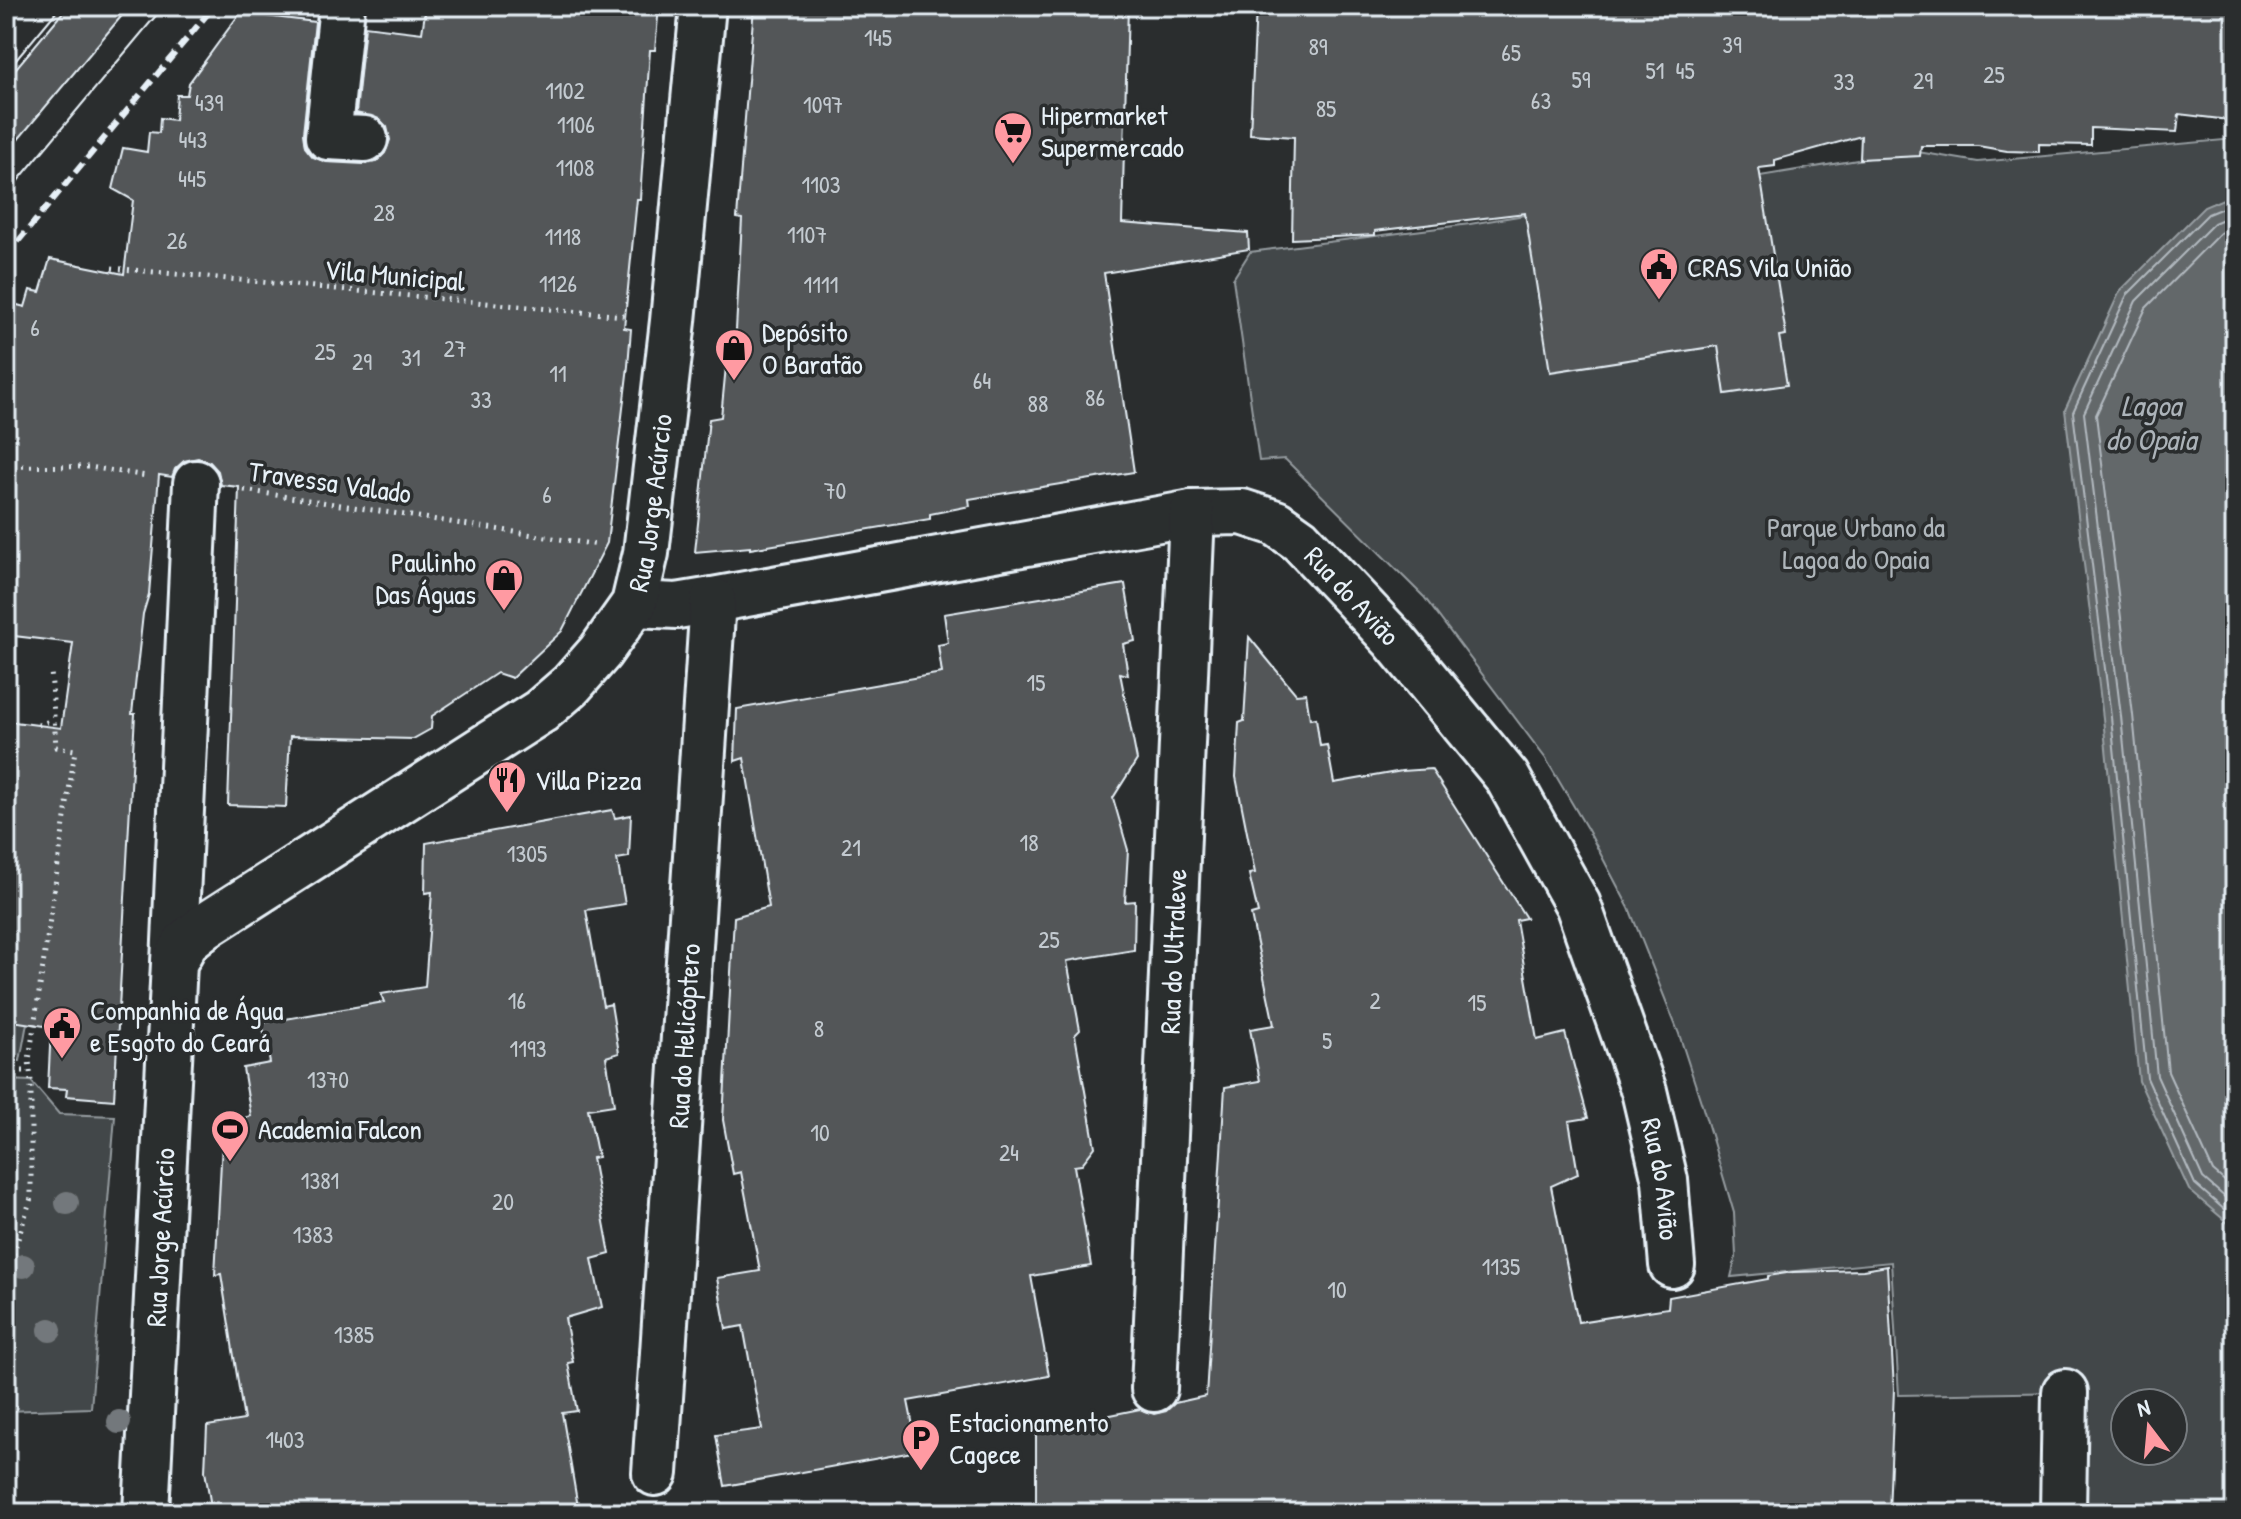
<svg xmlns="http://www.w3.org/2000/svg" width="2241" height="1519" font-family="'Patrick Hand',sans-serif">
<rect width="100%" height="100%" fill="#2a2d2e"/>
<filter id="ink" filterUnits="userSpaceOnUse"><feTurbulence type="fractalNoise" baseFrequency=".0125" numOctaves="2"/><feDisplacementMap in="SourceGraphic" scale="16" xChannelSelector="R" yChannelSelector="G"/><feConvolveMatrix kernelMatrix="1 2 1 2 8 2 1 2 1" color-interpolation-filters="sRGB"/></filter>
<g filter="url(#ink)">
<!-- green -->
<path fill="#424648" stroke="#959ca0" stroke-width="2" fill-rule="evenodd" d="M2235 139V1513H2066L2064 1392 1899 1395 1891 1262 1731 1277 1736 1256 1734 1213 1702 1105 1679 1034 1629 908 1589 832 1546 759 1424 597 1285 459 1259 461 1233 279 1250 252 1470 224 1912 151 1978 162ZM2125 1403H2173V1451H2125Z
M6 1020 27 1023 20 1061 6 1060Z
M6 1080 31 1081 59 1114 115 1116 91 1408 6 1411Z"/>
<!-- water -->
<path fill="#63686b" stroke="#989fa3" stroke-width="2" d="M2235 194V1229L2189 1190 2139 1081 2103 718 2065 410 2120 291 2204 207Z"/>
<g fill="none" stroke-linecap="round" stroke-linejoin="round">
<!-- shore -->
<path stroke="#b3bac0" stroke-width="2" d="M2235 203 2208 214 2127 295 2073 412 2111 717 2147 1078 2195 1184 2235 1219
M2235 214 2214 223 2136 301 2084 413 2121 716 2157 1076 2203 1178 2235 1206
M2235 227 2220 233 2146 308 2096 415 2133 715 2168 1072 2213 1171 2235 1190"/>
</g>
<!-- building -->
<path fill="#535759" stroke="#e8f1f8" stroke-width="2" d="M68 6H130L6 154V80Z
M426 6H659L655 50H650L640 199H637L624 328 631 329 628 366 607 543 562 631 512 678 497 673 432 716 431 729 413 739 290 736 286 807 228 805 239 487 221 485 218 471 210 462 198 458 184 461 175 469 172 477 159 475 149 594 143 614 132 714H135L114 1100 66 1096 67 1089 48 1088 51 1027 6 1020V721L61 728 73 643 6 635V302L25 307 30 290 40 292 50 259 124 274 133 200 113 189 123 148 147 152 149 132 159 133 160 118 175 120 177 95H187L189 83 240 13 315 22 303 134 305 147 313 157 326 162 364 164 376 162 385 153 390 140 387 127 379 119 356 113 365 26 422 33Z
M754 6H1128L1122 223 1248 233 1249 249 1104 273 1134 472 969 499 970 506 930 514V519L750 549V547L695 552 709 419 721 417 726 366 734 367 742 219 737 218Z
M1256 6H2235V116H2229V120L2179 114 2177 132 2091 128V145L2039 144V152L2007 151 1978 146H1921L1920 156 1860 159 1861 136 1775 160V166L1759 168 1786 335 1779 336 1787 385 1725 394 1718 346 1550 372 1525 213 1375 231V235L1292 239 1294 137 1250 134Z
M1125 584 1135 641 1123 644 1128 675 1120 673 1137 760 1113 798 1128 850 1125 902 1135 901 1134 950 1067 961 1080 1030 1075 1035 1095 1147 1081 1165 1074 1166 1091 1266 1031 1276 1049 1376 908 1401 918 1451 725 1486 716 1435 762 1429 743 1326 726 1329 717 1278 760 1271 741 1172 733 1174 723 1120 734 917 769 907 744 758 735 761 737 709 942 673 938 645 948 643 944 614Z
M1249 637 1296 694 1306 693 1310 719 1316 718 1320 746 1327 745 1334 783 1402 771 1431 769 1526 918 1516 920 1537 1040 1565 1033 1588 1118 1569 1121 1578 1174 1551 1186 1578 1322 1668 1308 1669 1297 1768 1279V1276L1793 1272 1863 1270 1887 1266 1894 1389 1889 1513H1036V1430L1140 1409 1154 1414 1166 1411 1175 1403 1206 1396 1225 1087 1260 1081 1250 1029 1274 1025 1251 915 1258 913 1249 874 1255 873 1236 777 1239 723 1244 721Z
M612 810 615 818 631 815 629 857 617 859 625 904 586 910 603 1006 611 1004 619 1053 606 1057 614 1105 588 1109 598 1157 592 1158 610 1254 592 1259 602 1307 565 1318 573 1362 568 1363 577 1411 562 1413 579 1513H212L205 1471 207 1426 244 1420 221 1274 215 1275 223 1124 251 1116 243 1068 270 1063 262 1023 384 1002 381 994 425 987 432 892 425 893 426 843Z"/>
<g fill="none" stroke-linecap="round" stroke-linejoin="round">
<!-- minor casing -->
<g stroke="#e8f1f8" stroke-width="50">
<g id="minor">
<path d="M342 6 328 137 365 139"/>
<path id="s1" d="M634 604 677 606 713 600 1192 513 1242 512 1276 523 1300 540 1394 640 1507 777 1578 905 1644 1091 1665 1180 1672 1265"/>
<path d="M174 963 196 483"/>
<path id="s2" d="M1154 1389 1192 513"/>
<path id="s3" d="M655 1473 713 600"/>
<path id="s4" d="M146 1513 174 963 186 941 205 926 541 711 571 685 600 652 634 604 646 553 673 321 703 6"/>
<path d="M2063 1513 2065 1392"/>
</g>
</g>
<!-- path -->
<path stroke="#e8f1f8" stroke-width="5" stroke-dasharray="2 6" stroke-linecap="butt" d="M112 268 624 316
M6 466 89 467 147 476
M244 490 598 545
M38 725 53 720
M6 1071H30
M6 1220 22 1222
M6 1277 31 1198V1081L29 1060 75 750 56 747 51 670"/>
<!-- minor -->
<use href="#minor" stroke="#2a2d2e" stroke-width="44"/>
<!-- tram -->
<path stroke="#e8f1f8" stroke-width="2" d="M6 72 61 6
M6 195 164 6"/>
<!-- rail -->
<path stroke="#e8f1f8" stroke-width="6" stroke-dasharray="12 6" stroke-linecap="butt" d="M6 256 214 6"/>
</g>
<!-- trees -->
<g fill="#73787b">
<circle cx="67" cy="1203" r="12"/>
<circle cx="23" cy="1266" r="12"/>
<circle cx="50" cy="1330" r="12"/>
<circle cx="119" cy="1422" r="12"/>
</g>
</g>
<!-- icons -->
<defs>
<g id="supermarket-pin" transform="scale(2)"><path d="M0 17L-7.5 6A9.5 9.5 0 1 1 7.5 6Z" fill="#ff9aa2" stroke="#2a2d2e"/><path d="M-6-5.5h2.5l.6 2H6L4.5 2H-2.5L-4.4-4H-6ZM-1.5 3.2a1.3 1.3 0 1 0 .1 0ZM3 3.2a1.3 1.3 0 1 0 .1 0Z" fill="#111"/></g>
<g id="civic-pin" transform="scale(2)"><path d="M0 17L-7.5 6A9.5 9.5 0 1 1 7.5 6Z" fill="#ff9aa2" stroke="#2a2d2e"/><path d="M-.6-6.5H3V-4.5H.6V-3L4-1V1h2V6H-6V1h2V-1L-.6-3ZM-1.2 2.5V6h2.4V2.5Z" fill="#111"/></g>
<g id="shop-pin" transform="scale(2)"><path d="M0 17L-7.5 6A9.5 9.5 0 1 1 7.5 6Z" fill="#ff9aa2" stroke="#2a2d2e"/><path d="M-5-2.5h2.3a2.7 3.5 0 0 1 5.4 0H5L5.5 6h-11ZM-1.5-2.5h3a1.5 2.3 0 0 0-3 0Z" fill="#111"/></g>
<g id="restaurant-pin" transform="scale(2)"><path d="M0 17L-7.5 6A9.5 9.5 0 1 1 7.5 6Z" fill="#ff9aa2" stroke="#2a2d2e"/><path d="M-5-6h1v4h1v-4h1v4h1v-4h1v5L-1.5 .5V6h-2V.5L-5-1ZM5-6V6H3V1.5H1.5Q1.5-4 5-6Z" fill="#111"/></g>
<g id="stadium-pin" transform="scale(2)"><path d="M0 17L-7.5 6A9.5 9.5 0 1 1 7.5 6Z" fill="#ff9aa2" stroke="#2a2d2e"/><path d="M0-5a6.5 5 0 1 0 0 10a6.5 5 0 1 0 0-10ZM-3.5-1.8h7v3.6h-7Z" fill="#111"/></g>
<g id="parking-pin" transform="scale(2)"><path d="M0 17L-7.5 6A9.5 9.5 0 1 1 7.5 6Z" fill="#ff9aa2" stroke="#2a2d2e"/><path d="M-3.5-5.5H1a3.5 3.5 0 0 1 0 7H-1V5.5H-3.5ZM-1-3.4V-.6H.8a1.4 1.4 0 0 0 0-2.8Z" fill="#111"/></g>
</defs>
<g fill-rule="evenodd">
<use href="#supermarket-pin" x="1013" y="131"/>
<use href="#civic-pin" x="1659" y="267"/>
<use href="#shop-pin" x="734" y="348"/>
<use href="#shop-pin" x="504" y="578"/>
<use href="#restaurant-pin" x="507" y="780"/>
<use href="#civic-pin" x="62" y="1026"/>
<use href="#stadium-pin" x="230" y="1129"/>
<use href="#parking-pin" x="921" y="1438"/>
</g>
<g text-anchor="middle" stroke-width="7" stroke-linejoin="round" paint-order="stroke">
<!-- number labels -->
<g font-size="24" fill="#c3cad0">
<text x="878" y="46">145</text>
<text x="1732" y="53">39</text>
<text x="1318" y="55">89</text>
<text x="1511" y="61">65</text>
<text x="1655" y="79">51</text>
<text x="1685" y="79">45</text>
<text x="1994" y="83">25</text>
<text x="1581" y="88">59</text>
<text x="1923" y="89">29</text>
<text x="1844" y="90">33</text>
<text x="565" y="99">1102</text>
<text x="1541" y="109">63</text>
<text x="209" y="111">439</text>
<text x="823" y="113">1097</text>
<text x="1326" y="117">85</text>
<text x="576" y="133">1106</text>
<text x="193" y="148">443</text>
<text x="575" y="176">1108</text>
<text x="192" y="187">445</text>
<text x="821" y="193">1103</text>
<text x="384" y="221">28</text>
<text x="807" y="243">1107</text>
<text x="563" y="245">1118</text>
<text x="177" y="249">26</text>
<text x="558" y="292">1126</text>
<text x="821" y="293">1111</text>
<text x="35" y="336">6</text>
<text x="455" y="357">27</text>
<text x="325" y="360">25</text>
<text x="411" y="366">31</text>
<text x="362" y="370">29</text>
<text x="558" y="382">11</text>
<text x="982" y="389">64</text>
<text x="1095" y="406">86</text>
<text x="481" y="408">33</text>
<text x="1038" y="412">88</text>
<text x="835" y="499">70</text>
<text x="547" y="503">6</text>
<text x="1036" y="691">15</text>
<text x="1029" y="851">18</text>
<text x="851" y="856">21</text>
<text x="527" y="862">1305</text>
<text x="1049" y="948">25</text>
<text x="517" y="1009">16</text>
<text x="1375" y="1009">2</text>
<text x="1477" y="1011">15</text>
<text x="819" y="1037">8</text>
<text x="1327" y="1049">5</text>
<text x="528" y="1057">1193</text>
<text x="328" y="1088">1370</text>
<text x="820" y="1141">10</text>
<text x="1009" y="1161">24</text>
<text x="320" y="1189">1381</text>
<text x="503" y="1210">20</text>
<text x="313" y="1243">1383</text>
<text x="1501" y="1275">1135</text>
<text x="1337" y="1298">10</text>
<text x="354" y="1343">1385</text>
<text x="285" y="1448">1403</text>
</g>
<!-- poi labels -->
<g font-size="28" fill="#e8f1f8" stroke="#2a2d2e" text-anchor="start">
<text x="1041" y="125">Hipermarket<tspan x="1041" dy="32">Supermercado</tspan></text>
<text x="1687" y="277">CRAS Vila União</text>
<text x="762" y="342">Depósito<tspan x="762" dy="32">O Baratão</tspan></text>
<text x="476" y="572" text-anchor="end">Paulinho<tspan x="476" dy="32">Das Águas</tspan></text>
<text x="535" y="790">Villa Pizza</text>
<text x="90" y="1020">Companhia de Água<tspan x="90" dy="32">e Esgoto do Ceará</tspan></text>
<text x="258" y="1139">Academia Falcon</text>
<text x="949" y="1432">Estacionamento<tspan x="949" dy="32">Cagece</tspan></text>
</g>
<!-- street labels -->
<g font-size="28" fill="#e8f1f8" stroke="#2a2d2e">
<text transform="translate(395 275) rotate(5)" y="10">Vila Municipal</text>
<text transform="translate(330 482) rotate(8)" y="10">Travessa Valado</text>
<text dy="10" stroke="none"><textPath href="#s4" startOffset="1244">Rua Jorge Acúrcio</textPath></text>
<text dy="10" stroke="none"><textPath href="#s1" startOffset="758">Rua do Avião</textPath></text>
<text dy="10" stroke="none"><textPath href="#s2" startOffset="438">Rua do Ultraleve</textPath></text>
<text dy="10" stroke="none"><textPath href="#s3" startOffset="438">Rua do Helicóptero</textPath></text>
<text dy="10" stroke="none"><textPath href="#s1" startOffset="1430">Rua do Avião</textPath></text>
<text dy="10" stroke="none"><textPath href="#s4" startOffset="276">Rua Jorge Acúrcio</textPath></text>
</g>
<!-- park labels -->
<g font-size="28" fill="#aeb5ba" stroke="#2a2d2e">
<text x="1856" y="537">Parque Urbano da<tspan x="1856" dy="32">Lagoa do Opaia</tspan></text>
</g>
<!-- water labels -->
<g font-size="30" font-style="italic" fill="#acb3b9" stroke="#2a2d2e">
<text x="2151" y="416">Lagoa<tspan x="2151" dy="34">do Opaia</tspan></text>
</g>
</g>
<!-- margin -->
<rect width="2241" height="1519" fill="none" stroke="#2a2d2e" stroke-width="32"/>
<rect x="16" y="16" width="2209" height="1487" fill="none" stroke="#e8f1f8" stroke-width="3" filter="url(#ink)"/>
<!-- north arrow -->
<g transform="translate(2149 1427) rotate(344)"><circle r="38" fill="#2a2d2e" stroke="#767b7f" stroke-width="2"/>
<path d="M0-6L14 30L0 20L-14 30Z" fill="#ff9aa2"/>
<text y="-12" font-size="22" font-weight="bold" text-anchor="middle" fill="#e8f1f8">N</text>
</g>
</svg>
